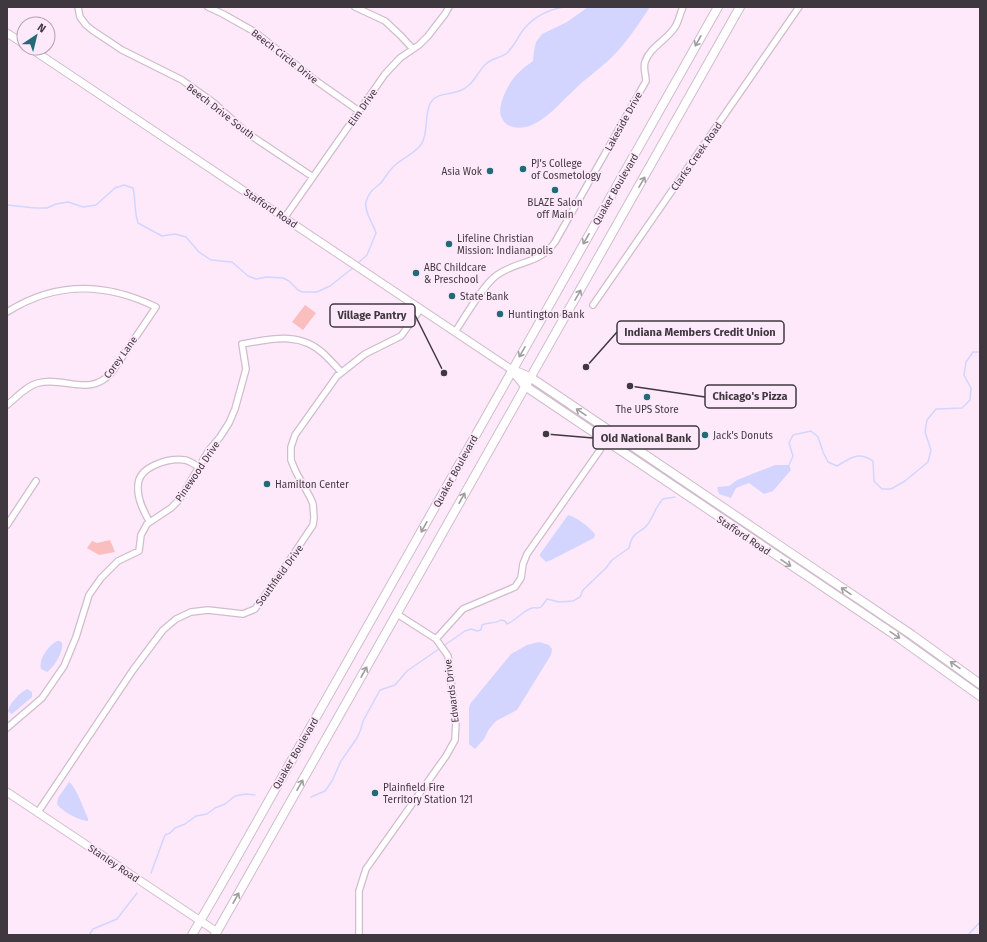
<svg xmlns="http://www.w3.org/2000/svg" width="987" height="942" font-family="'Fira Sans',sans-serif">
<rect width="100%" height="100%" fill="#fee9fb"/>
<!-- green -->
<path fill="#f9bebd" d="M305 305 316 313 303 330 292 322Z
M110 540 115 552 99 555 87 548 92 541 97 543Z"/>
<!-- water -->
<path fill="#d3d5ff" d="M588 7H650C638 25 625 45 609 60 598 70 585 79 574 90 561 102 548 118 532 125 521 130 505 129 501 116 498 108 504 94 508 87 514 75 523 68 533 61L534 51 536 42 542 34 567 22Z
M775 465H789L791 470 773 491 764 494 749 483 736 488 731 498 719 494 717 487 729 486 737 480Z
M568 515C578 518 588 526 595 534L594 538 551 560 546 562 540 556V554Z
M57 641H60L62 643C64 651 54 668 47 672L41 669C38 659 49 645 57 641Z
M539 642 549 645 552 649 551 655 517 710 496 721 489 729 484 739 475 749 469 744V708L470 704 511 654 527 645Z
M27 689 32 692V697L12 714 10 713 8 711C10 702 20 693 27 689Z
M69 782C77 788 83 808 88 818V821C80 821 61 811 57 804L58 798Z"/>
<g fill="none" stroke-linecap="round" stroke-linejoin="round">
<!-- stream -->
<path stroke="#d3d5ff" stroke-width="1.5" d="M7 205 35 208H47L56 204 68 202 83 207 96 205 115 188 124 185 133 188C136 201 134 211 138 223L162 236 175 234 186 237 199 252 211 260 232 262 248 276 256 279 267 277 283 278 289 281 298 290 302 292H317L330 286 354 267
M357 264 367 255 376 233C373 223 364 212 366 202 369 191 374 189 381 183 385 177 389 171 394 166 402 159 413 154 420 146 429 135 424 111 431 102 439 90 457 97 469 85 476 79 479 70 486 64 492 58 501 58 507 53 514 46 516 41 521 33 531 18 547 10 564 7
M789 465 793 456 789 443 793 435 811 431 818 437 823 452 828 462 837 466C851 458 858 451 873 461L874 481 882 489H891L905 481 928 462 931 450 925 432 927 420 936 409 962 408 970 400 971 388 964 375 966 362 973 352H980
M311 797 325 791 332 781 341 761 357 738 361 729 363 721 380 690 395 685 407 671 465 631 471 629 477 631 481 630 482 625C488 622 495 624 501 620L505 621 507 624C515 621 524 610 532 608 535 607 538 609 541 607 543 605 545 602 547 599L559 602 573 601 580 597 583 590 606 568 612 560 629 548C633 529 640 535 648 524 654 515 656 506 663 499L675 497
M151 873 165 835 170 833 175 828 185 824 196 816 207 814 215 808 225 804 235 796 246 794 255 795
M89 935 93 929 117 919 137 893
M968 935 980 922"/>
<!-- minor casing -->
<g stroke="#d1bccd" stroke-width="8">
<path id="minor" d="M78 7 80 17 86 25 92 30 122 50 182 80 214 103 247 133 313 177
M208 7 223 14 255 32 315 80 359 111
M355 7 385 21 400 35 413 49
M285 217 385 74 400 58 419 45 428 36 445 14 449 7
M593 305 799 7
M7 312C56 281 105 282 156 307L112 372C90 398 65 376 38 383 26 386 16 398 7 405
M455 332C465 317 483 285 497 275 518 260 539 265 555 242L646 81C646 75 643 69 645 62 649 48 667 40 675 27 679 21 680 13 683 7
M149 521C143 510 137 498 138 486 138 466 169 458 185 460 190 461 195 465 199 467
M7 525 36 481
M397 614 436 639 463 609 515 587 521 578 523 564 527 554 600 450
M7 728 42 698 64 666 76 637 89 595 101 578 118 561 139 551 141 535 147 524 171 508 177 502 183 494 209 450 220 437 229 423 235 409 246 369 242 344C271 339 300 331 324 354 330 360 336 366 341 372
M38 812 133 670 163 630 176 619 191 612 208 610 243 614 255 609 279 576 313 525 314 518 313 504 310 497 296 472 291 460V447L295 435 337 376 365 354 401 336 420 310
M359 935V891L366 869 446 756 455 740 456 721 448 656 436 639"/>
</g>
<!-- tertiary casing -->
<g stroke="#d1bccd" stroke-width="9">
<path id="tertiary" d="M7 33 24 44
M30 48 512 370
M7 792 217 932"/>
</g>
<!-- secondary casing -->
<g stroke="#d1bccd" stroke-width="10">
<path id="secondary" d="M512 370 525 386 892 633 980 696
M513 370 530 377 912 635 980 684"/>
</g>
<!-- primary casing -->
<g stroke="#d1bccd" stroke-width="10">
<path id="primary" d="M192 935 229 871 718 7
M215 935 740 7"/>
</g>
<!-- minor -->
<use href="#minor" stroke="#fff" stroke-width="5.5"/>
<!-- tertiary -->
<use href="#tertiary" stroke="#fff" stroke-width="7"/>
<!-- secondary -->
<use href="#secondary" stroke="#fff" stroke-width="8"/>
<!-- primary -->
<use href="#primary" stroke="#fff" stroke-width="8"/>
</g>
<!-- one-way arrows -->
<defs><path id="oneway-shaft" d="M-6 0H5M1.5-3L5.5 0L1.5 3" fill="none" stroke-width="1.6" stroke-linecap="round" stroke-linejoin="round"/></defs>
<g stroke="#a09c9f">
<use href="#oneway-shaft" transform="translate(698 41) rotate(119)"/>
<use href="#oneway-shaft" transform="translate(642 182) rotate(-60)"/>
<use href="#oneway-shaft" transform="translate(586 239) rotate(120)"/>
<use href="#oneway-shaft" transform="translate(578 295) rotate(-60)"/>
<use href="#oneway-shaft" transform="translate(522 352) rotate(120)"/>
<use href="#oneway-shaft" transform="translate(581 412) rotate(-146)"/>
<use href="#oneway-shaft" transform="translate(462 498) rotate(-61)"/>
<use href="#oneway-shaft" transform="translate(424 527) rotate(119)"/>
<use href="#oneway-shaft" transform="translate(786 563) rotate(34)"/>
<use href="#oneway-shaft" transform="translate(846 591) rotate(-146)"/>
<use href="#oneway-shaft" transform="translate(895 635) rotate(34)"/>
<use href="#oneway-shaft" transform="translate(955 665) rotate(-145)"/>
<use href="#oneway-shaft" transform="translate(364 672) rotate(-61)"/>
<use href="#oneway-shaft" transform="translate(300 785) rotate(-60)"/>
<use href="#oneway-shaft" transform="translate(236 898) rotate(-61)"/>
</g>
<!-- markers -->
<g fill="#226a76" stroke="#fee9fb" stroke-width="1.5">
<circle cx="523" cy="169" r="4"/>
<circle cx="490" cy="171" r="4"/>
<circle cx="555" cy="190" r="4"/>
<circle cx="449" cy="244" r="4"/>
<circle cx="416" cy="273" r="4"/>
<circle cx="452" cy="296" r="4"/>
<circle cx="500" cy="314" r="4"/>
<circle cx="647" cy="397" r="4"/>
<circle cx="705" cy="435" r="4"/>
<circle cx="267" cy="484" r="4"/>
<circle cx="375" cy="793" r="4"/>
</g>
<g text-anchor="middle" stroke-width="3.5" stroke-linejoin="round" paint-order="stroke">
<!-- street labels -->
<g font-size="10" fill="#40383f" stroke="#fee9fb">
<text transform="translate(285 56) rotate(38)" y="4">Beech Circle Drive</text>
<text transform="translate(362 107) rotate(-55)" y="4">Elm Drive</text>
<text transform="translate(221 111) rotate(38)" y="4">Beech Drive South</text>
<text transform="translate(623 121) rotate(-61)" y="4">Lakeside Drive</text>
<text transform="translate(696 156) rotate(-55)" y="4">Clarks Creek Road</text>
<text transform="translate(615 189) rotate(-60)" y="4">Quaker Boulevard</text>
<text transform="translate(271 208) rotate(34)" y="4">Stafford Road</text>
<text transform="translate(120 357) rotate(-54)" y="4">Corey Lane</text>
<text transform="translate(197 471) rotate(-56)" y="4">Pinewood Drive</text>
<text transform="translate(455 471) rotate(-61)" y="4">Quaker Boulevard</text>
<text transform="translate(744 535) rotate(34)" y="4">Stafford Road</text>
<text transform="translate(279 575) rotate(-54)" y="4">Southfield Drive</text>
<text transform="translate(451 691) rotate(-97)" y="4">Edwards Drive</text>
<text transform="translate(295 753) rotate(-60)" y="4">Quaker Boulevard</text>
<text transform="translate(114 863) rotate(34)" y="4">Stanley Road</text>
</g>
<!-- poi labels -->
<g font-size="10" fill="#40383f" stroke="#fee9fb" text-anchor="start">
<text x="531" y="167">PJ's College<tspan x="531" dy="12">of Cosmetology</tspan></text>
<text x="482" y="175" text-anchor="end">Asia Wok</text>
<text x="555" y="206" text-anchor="middle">BLAZE Salon<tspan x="555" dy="12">off Main</tspan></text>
<text x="457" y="242">Lifeline Christian<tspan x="457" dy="12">Mission: Indianapolis</tspan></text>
<text x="424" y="271">ABC Childcare<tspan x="424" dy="12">&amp; Preschool</tspan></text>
<text x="460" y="300">State Bank</text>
<text x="508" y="318">Huntington Bank</text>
<text x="647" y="413" text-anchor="middle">The UPS Store</text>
<text x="713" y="439">Jack's Donuts</text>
<text x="275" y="488">Hamilton Center</text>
<text x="383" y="791">Plainfield Fire<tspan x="383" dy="12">Territory Station 121</tspan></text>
</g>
</g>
<!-- callouts -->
<path fill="none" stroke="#40383f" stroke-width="1.5" d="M444 373L415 315M586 367L617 332M630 386L705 397M546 434L593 438"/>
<g fill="#40383f" stroke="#fee9fb" stroke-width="1.5">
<circle cx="444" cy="373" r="4"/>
<circle cx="586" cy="367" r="4"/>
<circle cx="630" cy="386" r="4"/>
<circle cx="546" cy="434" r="4"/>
</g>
<g fill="#fee9fb" stroke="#40383f" stroke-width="1.5">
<rect x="330" y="304" width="85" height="23" rx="4"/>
<rect x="617" y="321" width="167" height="23" rx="4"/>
<rect x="705" y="385" width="91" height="23" rx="4"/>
<rect x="593" y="426" width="106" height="23" rx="4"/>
</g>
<g font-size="11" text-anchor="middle" font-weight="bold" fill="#40383f">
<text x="372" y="319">Village Pantry</text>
<text x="700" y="336">Indiana Members Credit Union</text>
<text x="750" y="400">Chicago's Pizza</text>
<text x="646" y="442">Old National Bank</text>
</g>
<!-- border -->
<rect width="987" height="942" fill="none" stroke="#40383f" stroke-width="16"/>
<!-- north arrow -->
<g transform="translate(36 36) rotate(35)"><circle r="19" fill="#fee9fb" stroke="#b2a2b0"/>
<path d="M0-3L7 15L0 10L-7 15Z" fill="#226a76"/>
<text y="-6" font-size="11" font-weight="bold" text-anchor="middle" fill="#40383f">N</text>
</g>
</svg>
